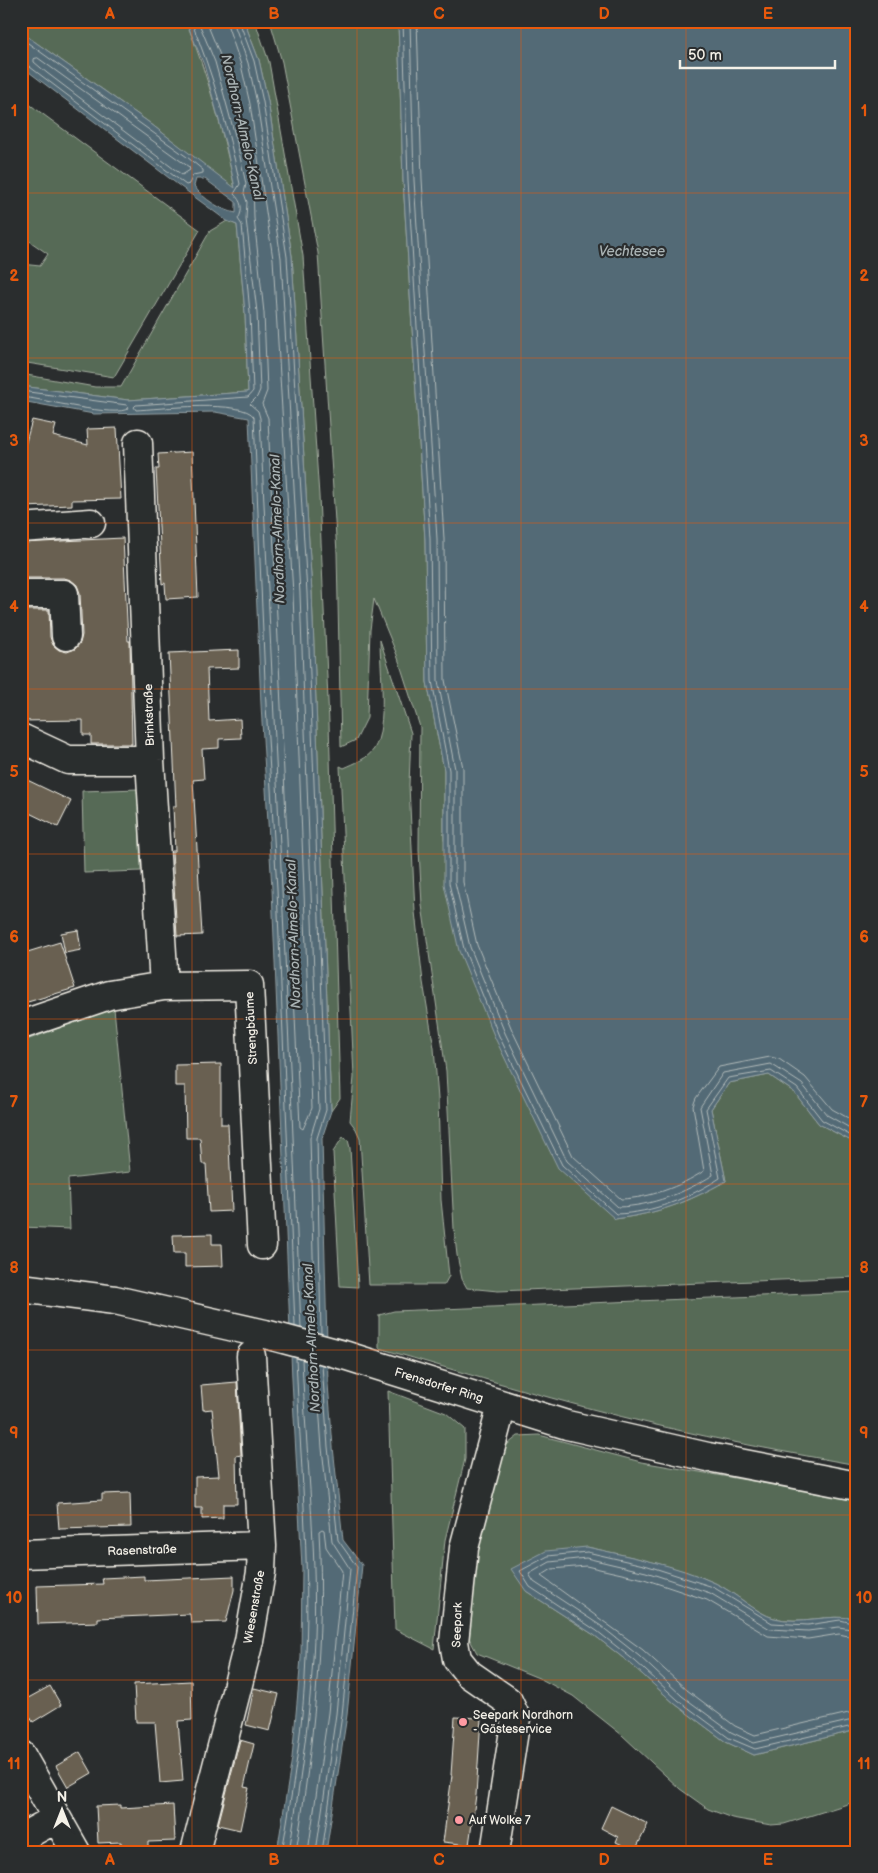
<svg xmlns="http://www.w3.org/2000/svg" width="878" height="1873" font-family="'Balsamiq Sans',sans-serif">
<rect width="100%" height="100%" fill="#2a2d2e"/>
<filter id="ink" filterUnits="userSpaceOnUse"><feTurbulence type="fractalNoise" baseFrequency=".02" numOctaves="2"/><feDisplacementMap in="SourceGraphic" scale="10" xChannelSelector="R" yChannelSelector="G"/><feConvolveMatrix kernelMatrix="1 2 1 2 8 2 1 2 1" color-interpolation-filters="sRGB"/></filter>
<g filter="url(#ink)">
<!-- green -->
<path fill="#566b57" stroke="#a5aea0" d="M21 21H186C208 76 223 131 235 189L147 121 21 32Z
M244 21H255L269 62 303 256 319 496 329 723 340 1098 331 1111 312 593 292 256 268 101 259 60Z
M270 21H398L403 180 425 540 427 682 444 770V839L615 1219C660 1213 686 1203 726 1181L711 1109 729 1083 769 1075 794 1092 819 1124 857 1144V1277L498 1291 467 1288 462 1279 457 1255 454 1229 446 1071 422 905 419 850 420 727 397 655 374 599 370 630 367 718 356 740 341 747 337 553 318 253 282 62Z
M21 98 200 230 114 377 21 362V264L40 266 48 254 21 235Z
M227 221 237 225 245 313 248 392 128 400 21 386V374L95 387H121L210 231Z
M380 640 411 733 409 785 415 912 423 982 434 1048 438 1099 441 1200 449 1276 444 1285H369L360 1138 356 1129 350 1121 354 1077 340 766 344 768C355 763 367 759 374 749 388 727 380 668 380 640Z
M138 789 141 871 84 873 82 791Z
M114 1008 130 1172 68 1179 70 1229 21 1227V1042Z
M343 1137 348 1140 350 1148 358 1287 340 1286 333 1152Z
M857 1292V1465C790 1453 723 1441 656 1425 563 1403 471 1375 379 1348V1315L394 1311Z
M388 1391 446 1413 465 1429V1459L445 1540 434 1649 395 1629Z
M539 1435 641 1462 857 1499V1619C829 1613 800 1625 774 1618 757 1614 733 1591 715 1583 678 1566 627 1556 587 1547L526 1591 594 1635 632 1665 675 1704 726 1742 754 1755 857 1730V1801L784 1824 771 1825 732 1818 708 1809 680 1789 622 1735 573 1696 541 1679 477 1653 463 1627 471 1564 498 1452 518 1436Z"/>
<!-- water -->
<path fill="#526a76" stroke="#93a0a4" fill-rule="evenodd" d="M186 21H244L259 60 268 101 292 256 312 593 327 1004 331 1111 322 1138 328 1384 333 1447 343 1540 362 1565 347 1715 326 1852H277L292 1758 301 1658 302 1568 292 1379 272 889 261 705 249 418 215 412 94 414 21 401V386L128 400 248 392 245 313 237 225 227 221 177 184 21 66V32L147 121 235 188 226 146 204 65ZM196 179H205L236 202V213C221 210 203 199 194 186Z
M398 21H857V1144L819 1124 794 1092 769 1075 729 1083 711 1109 726 1181C686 1203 660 1213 615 1219L558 1168 495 1038 459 951 444 884V770L427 682 425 540 403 180Z
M587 1547C627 1556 677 1565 715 1583 733 1591 757 1614 774 1618 800 1625 829 1613 857 1619V1730L754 1755 726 1742 675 1704 632 1665 594 1635 526 1591 511 1569 546 1551Z"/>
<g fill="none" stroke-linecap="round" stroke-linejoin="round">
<!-- shore -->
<path stroke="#b3bbba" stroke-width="1" d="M191 21C213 74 228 128 240 184L234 194C241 201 244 209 238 219L242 225 250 313 253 391 248 397 136 405 134 407 136 410C157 409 244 399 254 417L266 705 277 889 295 1326
M198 21 215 62 237 143 246 184 244 193 247 202 246 219 257 312 260 390 257 397 250 404 258 411 260 418C274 721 289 1025 301 1328
M206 21 222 60 245 141 253 182 254 218 264 313 267 391 262 404 268 418 300 1127 303 1129 312 1108 293 594 273 259 250 104 241 65 226 21
M233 21 248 63 257 103 281 258 300 594 319 1109 310 1138 315 1332
M239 21 254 61 263 102 287 257 307 593 326 1110 317 1138 321 1334
M403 21 408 180 430 539 432 681 449 770V883L464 949 499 1036 562 1165 616 1214C653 1213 689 1198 720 1178L706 1109 728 1078 771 1071 797 1088 822 1120 857 1139
M410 21 414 180 437 539 438 681 455 769V882L470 947 505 1033 567 1161 618 1207C652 1206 684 1193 713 1175L700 1107 723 1073 771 1064 802 1084 827 1115 857 1132
M417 21 422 179 444 539 445 680 463 768V882L477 945 512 1030 573 1156 621 1199C650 1198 679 1187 704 1171L693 1106 696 1098 719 1067 770 1057 779 1059 805 1077 832 1109 857 1123
M21 38 187 157 203 170V173L193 175 189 184 186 185 26 64 21 62
M38 58 189 167 190 170 182 175 47 73 34 62V59Z
M21 391 127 405 129 408C116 419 41 398 21 397
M857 1624 840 1620 808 1625 772 1623 713 1587 648 1566 587 1552 548 1556 520 1571 530 1587 597 1631 635 1661 678 1700 729 1738 755 1749 857 1725
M857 1630 839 1627 808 1631 770 1629 710 1593 646 1572 586 1558 550 1562 529 1574 534 1582 601 1626 639 1656 682 1696 731 1732 754 1743 857 1719
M857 1638 839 1634 808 1639 768 1636 707 1600 644 1579 586 1566 552 1569 541 1576 643 1650 687 1690 735 1726 755 1735 857 1711
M282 1852C293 1787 304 1722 306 1656 310 1557 300 1457 296 1358
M289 1852C299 1788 309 1724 313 1659 319 1560 306 1459 302 1359
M296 1852C313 1744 325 1640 319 1531L322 1529 324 1530 326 1547 342 1571 328 1713 308 1852
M316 1852 336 1714 350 1569 332 1541 322 1448 316 1363
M322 1852 342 1715 357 1567 338 1540 328 1447 322 1365"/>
</g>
<!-- building -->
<path fill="#696151" stroke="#f4f1e8" d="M32 420 56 425 53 436 88 445 87 429 117 428 121 499 72 500V505L24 507 23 453Z
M192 452 198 597 166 599 165 583 162 584 156 469H159L158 454Z
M123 538 128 641H130L132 744H91V735H83V720L21 721V682H24L23 610H49L50 637 53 645 59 650 67 652 75 649 80 643 82 635 80 593 77 585 71 580 64 578H23L21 543Z
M239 650V668L207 669 209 721 240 719 241 738 219 739V748L202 749 204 779 193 780 202 935 177 936 172 851H175L173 806H176L169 653Z
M21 777 71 801 58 827 21 809Z
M78 930 81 950 65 953 61 933Z
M60 942 75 988 21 1004V954Z
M221 1064V1124H228L232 1211 209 1212 206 1164H202L200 1138H186L185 1086H175V1065Z
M212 1234V1244H222L223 1266 185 1267V1253H174L173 1235Z
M237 1382 241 1455 236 1456 237 1504H223V1518L202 1519V1508H195V1477L219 1476 212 1409 203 1410 201 1385Z
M130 1493 131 1527 59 1529 57 1503 102 1500V1494Z
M144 1576V1580L234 1576V1590L226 1622 191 1623 190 1614 98 1618V1622L38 1624 37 1586 103 1584 102 1578Z
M191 1681 192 1720 178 1721 183 1781 160 1783 155 1722H136L134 1684Z
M50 1686 61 1705 33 1722 21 1702Z
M254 1688 279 1694 270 1731 246 1725Z
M455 1717 481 1718 476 1795 469 1845 443 1842 452 1775H451Z
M240 1740 254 1744 244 1787 249 1788 240 1830 218 1825Z
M80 1752 92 1773 68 1787 56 1766Z
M121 1805V1808L173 1805 175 1841 148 1842V1852H122L121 1842 98 1843 96 1806Z
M611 1806 648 1824 635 1851 616 1842 618 1837 601 1828Z"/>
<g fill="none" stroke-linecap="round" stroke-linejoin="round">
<!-- minor casing -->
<g stroke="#f4f1e8" stroke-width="31">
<path id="minor" d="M138 443 150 760 164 986
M21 528 91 523
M21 594H64L66 636
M21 738 68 760H150
M21 1025 109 995 164 986 249 985 262 1245
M21 1288 115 1300 265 1334 347 1356 567 1425 708 1457 857 1486
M21 1554 262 1546
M21 1755 76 1852
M21 1838 57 1818
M195 1852 249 1641 261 1572 262 1546 251 1356
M495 1852 516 1718 508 1701 469 1674 457 1659 454 1642 464 1548 502 1405"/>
</g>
<!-- minor -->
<use href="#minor" stroke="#2a2d2e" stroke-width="28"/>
</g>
</g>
<!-- grid -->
<path fill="none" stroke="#e8590c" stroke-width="1" stroke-opacity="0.55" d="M192 21V1852M357 21V1852M521 21V1852M686 21V1852M21 193H857M21 358H857M21 523H857M21 689H857M21 854H857M21 1019H857M21 1184H857M21 1350H857M21 1515H857M21 1680H857"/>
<!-- markers -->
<g fill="#ff9aa2" stroke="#2a2d2e" stroke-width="2">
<circle cx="463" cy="1722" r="5"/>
<circle cx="459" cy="1820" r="5"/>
</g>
<g text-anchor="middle" stroke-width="4.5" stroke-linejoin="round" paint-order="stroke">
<!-- street labels -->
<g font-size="12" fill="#f4f1e8" stroke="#2a2d2e">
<text transform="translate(149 715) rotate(-92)" y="4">Brinkstraße</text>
<text transform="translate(251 1028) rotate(-93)" y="4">Strengbäume</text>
<text transform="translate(439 1385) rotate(17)" y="4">Frensdorfer Ring</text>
<text transform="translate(142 1550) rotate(-2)" y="4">Rasenstraße</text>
<text transform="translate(254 1607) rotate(-80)" y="4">Wiesenstraße</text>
<text transform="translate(457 1625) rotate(-88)" y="4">Seepark</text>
</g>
<!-- poi labels -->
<g font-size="12" fill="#f4f1e8" stroke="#2a2d2e" text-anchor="start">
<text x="473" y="1719">Seepark Nordhorn<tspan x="473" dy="14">- Gästeservice</tspan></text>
<text x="469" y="1824">Auf Wolke 7</text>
</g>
<!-- water labels -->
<g font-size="14" font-style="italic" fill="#abb4b5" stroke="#2a2d2e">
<text transform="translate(243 127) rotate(77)" y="5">Nordhorn-Almelo-Kanal</text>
<text x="632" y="256">Vechtesee</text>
<text transform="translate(277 529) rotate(-92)" y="5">Nordhorn-Almelo-Kanal</text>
<text transform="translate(293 934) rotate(-92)" y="5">Nordhorn-Almelo-Kanal</text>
<text transform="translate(311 1338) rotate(-93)" y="5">Nordhorn-Almelo-Kanal</text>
</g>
</g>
<!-- margin -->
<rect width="878" height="1873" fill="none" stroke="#2a2d2e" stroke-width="55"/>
<!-- north arrow -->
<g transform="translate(62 1810)" stroke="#2a2d2e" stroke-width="4" paint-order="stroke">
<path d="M0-4L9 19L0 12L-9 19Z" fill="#f4f1e8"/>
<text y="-8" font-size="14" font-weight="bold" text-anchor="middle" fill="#f4f1e8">N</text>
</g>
<!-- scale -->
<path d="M680 60v8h155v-8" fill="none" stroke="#f4f1e8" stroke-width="2.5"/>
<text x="688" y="60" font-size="15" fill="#f4f1e8" stroke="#2a2d2e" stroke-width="4" paint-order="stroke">50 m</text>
<rect x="28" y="28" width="822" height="1818" fill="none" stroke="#e8590c" stroke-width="2"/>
<g font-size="16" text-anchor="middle" font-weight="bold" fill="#e8590c">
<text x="110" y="19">A</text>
<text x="274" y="19">B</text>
<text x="439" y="19">C</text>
<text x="604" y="19">D</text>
<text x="768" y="19">E</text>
<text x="14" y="116">1</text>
<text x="864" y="116">1</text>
<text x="14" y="281">2</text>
<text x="864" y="281">2</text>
<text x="14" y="446">3</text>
<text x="864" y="446">3</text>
<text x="14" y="612">4</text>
<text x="864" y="612">4</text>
<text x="14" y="777">5</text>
<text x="864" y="777">5</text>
<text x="14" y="942">6</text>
<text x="864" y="942">6</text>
<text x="14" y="1107">7</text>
<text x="864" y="1107">7</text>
<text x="14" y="1273">8</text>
<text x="864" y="1273">8</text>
<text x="14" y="1438">9</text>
<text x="864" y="1438">9</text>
<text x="14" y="1603">10</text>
<text x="864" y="1603">10</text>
<text x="14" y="1769">11</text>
<text x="864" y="1769">11</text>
<text x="110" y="1865">A</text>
<text x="274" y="1865">B</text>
<text x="439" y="1865">C</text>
<text x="604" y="1865">D</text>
<text x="768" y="1865">E</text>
</g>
</svg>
